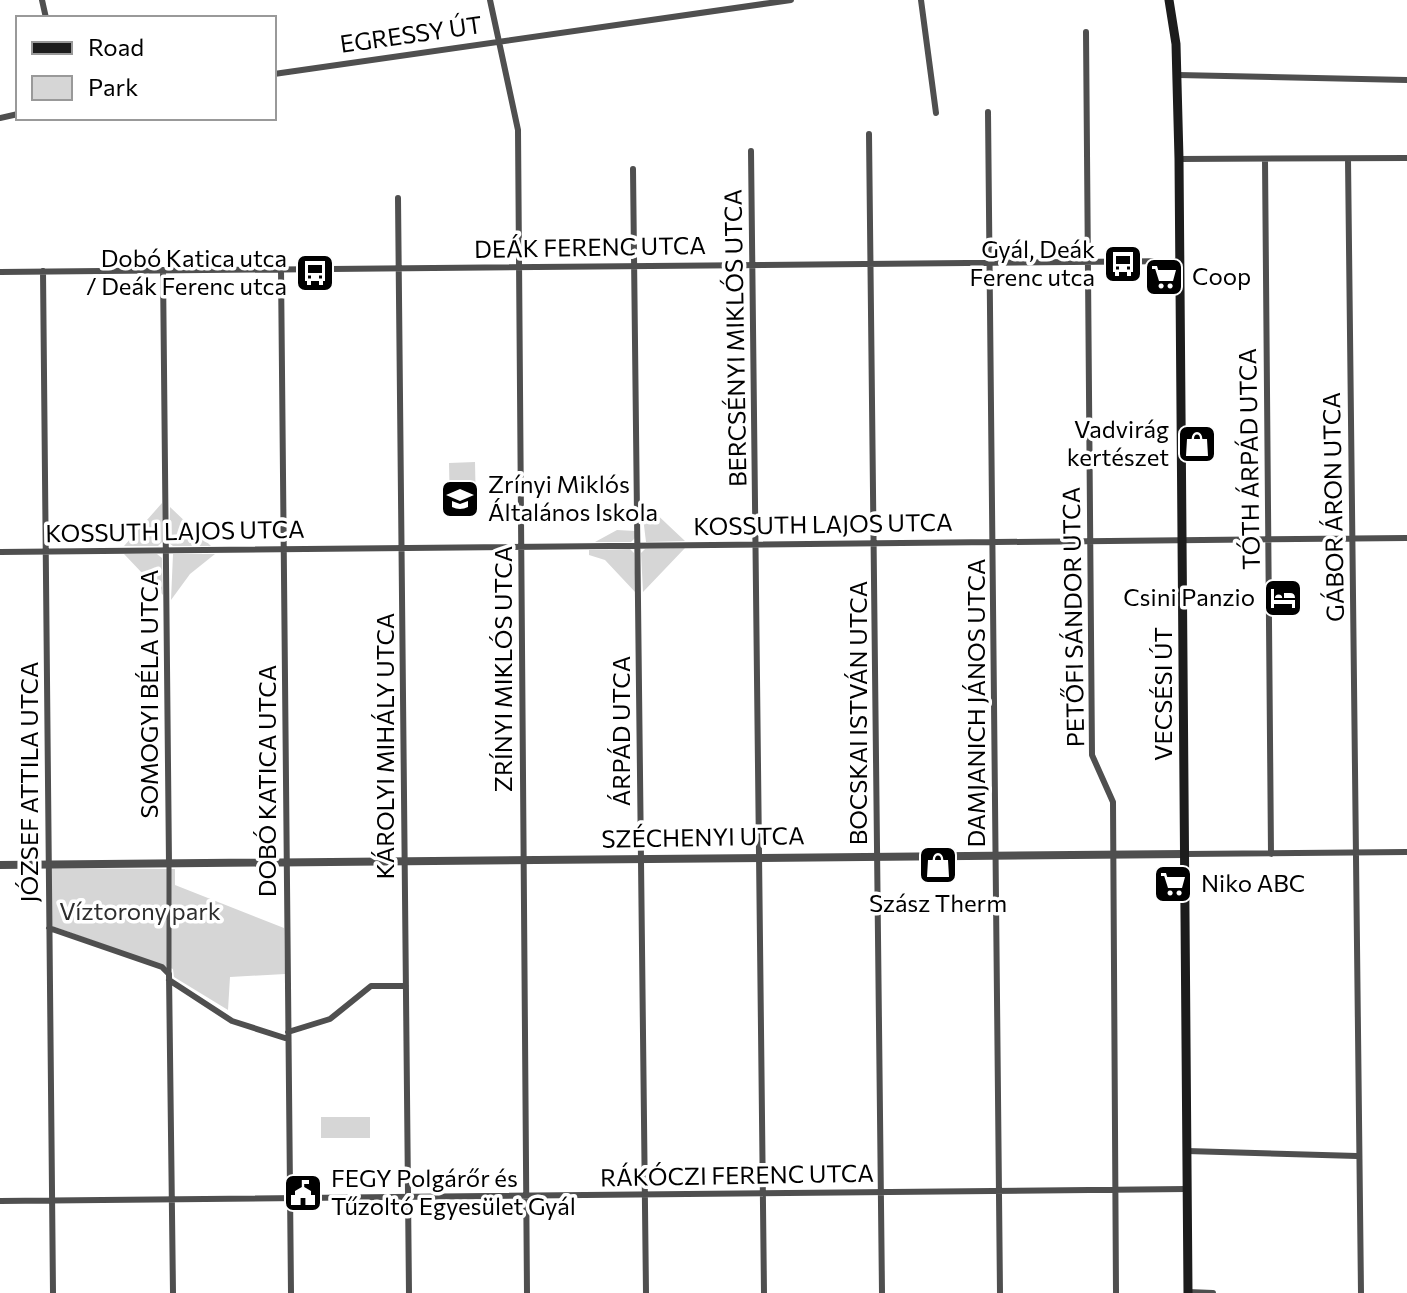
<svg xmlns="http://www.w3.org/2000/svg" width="1407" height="1293" font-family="Commissioner,sans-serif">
<rect width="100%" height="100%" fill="#fff"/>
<!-- green -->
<path fill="#d6d6d6" d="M475 462 476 511H450L449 463Z
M162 503 163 541 158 546H124Z
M170 507 211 546H173L169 543Z
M650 508 685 541 646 542 642 509Z
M617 530 635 531V538L631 542H595Z
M685 548 643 592 641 553 645 549Z
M630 549 634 553 636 593 605 560 589 555V550Z
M124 554H157L162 558 163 595Z
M173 554H215L190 574 171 600Z
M50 868 175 869V885L284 928 285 974 230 977 228 1010 174 977 173 969 52 926Z
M321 1117H370V1138H321Z"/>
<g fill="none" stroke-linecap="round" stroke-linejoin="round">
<!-- pedestrian -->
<path stroke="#4f4f4f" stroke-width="5" d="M169 974V864"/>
<!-- minor -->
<path stroke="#4f4f4f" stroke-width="6" d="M42 0 46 18
M490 0 518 130 527 1293
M921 0 936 113
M1086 32 1092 755 1113 802 1116 1293
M274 74 791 0
M1178 75 1407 80
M988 112 1000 1293
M0 118 18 114
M869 134 882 1293
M751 151 764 1293
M1179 159 1407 158
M1348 159 1361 1293
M1265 160 1271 854
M633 169 646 1293
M398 198 409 1293
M281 269 291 1293
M163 270 169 864
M43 271 53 1293
M0 272 1180 261
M0 552 1407 538
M1185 854 1407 852
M49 928 162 967 169 974 173 1293
M169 980 232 1021 288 1039
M288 1032 330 1019 371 986H406
M1187 1151 1357 1156
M0 1201 1187 1189
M1188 1292 1213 1293"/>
<!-- tertiary -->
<path stroke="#4f4f4f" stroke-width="8" d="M0 865 1185 854"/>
<!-- secondary -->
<path stroke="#1c1c1c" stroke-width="9" d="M1169 0 1176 44 1179 159 1188 1293"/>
</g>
<!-- icons -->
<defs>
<g id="bus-square" transform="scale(2)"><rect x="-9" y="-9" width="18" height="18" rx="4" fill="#000" stroke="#fff"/><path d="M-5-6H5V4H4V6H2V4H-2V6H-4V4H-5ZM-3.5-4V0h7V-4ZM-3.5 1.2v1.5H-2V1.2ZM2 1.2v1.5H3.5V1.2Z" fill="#fff"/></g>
<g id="supermarket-square" transform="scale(2)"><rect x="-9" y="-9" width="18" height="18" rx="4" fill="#000" stroke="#fff"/><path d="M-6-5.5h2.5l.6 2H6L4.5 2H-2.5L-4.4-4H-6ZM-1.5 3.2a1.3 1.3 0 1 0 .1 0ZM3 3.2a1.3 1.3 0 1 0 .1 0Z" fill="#fff"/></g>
<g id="shop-square" transform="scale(2)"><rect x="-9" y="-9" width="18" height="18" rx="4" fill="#000" stroke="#fff"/><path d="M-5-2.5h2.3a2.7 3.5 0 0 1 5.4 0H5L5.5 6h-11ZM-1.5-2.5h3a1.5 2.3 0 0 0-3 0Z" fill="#fff"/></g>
<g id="school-square" transform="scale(2)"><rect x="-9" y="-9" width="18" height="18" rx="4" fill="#000" stroke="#fff"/><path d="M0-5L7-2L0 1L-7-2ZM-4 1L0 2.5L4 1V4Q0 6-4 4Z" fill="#fff"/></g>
<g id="hotel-square" transform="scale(2)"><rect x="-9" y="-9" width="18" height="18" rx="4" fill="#000" stroke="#fff"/><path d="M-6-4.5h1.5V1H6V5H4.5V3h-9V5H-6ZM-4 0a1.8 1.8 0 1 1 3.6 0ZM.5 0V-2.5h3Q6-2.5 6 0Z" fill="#fff"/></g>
<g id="civic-square" transform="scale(2)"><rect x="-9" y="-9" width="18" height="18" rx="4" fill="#000" stroke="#fff"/><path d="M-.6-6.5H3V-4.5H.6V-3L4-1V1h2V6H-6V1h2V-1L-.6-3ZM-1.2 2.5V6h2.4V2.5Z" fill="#fff"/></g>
</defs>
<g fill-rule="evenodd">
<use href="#bus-square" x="1123" y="264"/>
<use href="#bus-square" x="315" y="273"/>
<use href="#supermarket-square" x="1164" y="277"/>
<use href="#shop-square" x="1197" y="444"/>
<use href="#school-square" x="460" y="499"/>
<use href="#hotel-square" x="1283" y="598"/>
<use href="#shop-square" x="938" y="865"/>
<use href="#supermarket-square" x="1173" y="884"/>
<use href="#civic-square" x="303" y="1193"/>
</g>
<g text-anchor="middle" stroke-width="7" stroke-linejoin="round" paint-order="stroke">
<!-- street labels -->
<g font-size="24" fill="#000" stroke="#fff">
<text transform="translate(411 35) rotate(-8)" y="8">EGRESSY ÚT</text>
<text transform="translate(590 248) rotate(-1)" y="8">DEÁK FERENC UTCA</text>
<text transform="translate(736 338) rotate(-91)" y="8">BERCSÉNYI MIKLÓS UTCA</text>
<text transform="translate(1250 459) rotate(-91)" y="8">TÓTH ÁRPÁD UTCA</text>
<text transform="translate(1334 507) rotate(-91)" y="8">GÁBOR ÁRON UTCA</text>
<text transform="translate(823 525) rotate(-1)" y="8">KOSSUTH LAJOS UTCA</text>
<text transform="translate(175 532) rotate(-1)" y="8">KOSSUTH LAJOS UTCA</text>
<text transform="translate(1074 617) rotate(-91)" y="8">PETŐFI SÁNDOR UTCA</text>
<text transform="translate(504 669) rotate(-90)" y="8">ZRÍNYI MIKLÓS UTCA</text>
<text transform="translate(150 694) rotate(-90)" y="8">SOMOGYI BÉLA UTCA</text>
<text transform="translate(1164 694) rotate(-90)" y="8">VECSÉSI ÚT</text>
<text transform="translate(977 703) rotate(-90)" y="8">DAMJANICH JÁNOS UTCA</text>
<text transform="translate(859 713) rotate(-90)" y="8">BOCSKAI ISTVÁN UTCA</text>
<text transform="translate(622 731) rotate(-90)" y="8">ÁRPÁD UTCA</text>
<text transform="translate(386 746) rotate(-90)" y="8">KÁROLYI MIHÁLY UTCA</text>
<text transform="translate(268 781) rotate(-90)" y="8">DOBÓ KATICA UTCA</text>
<text transform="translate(30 782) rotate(-90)" y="8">JÓZSEF ATTILA UTCA</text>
<text transform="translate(703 838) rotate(-1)" y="8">SZÉCHENYI UTCA</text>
<text transform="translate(737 1176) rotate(-1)" y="8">RÁKÓCZI FERENC UTCA</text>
</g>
<!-- poi labels -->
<g font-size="24" fill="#000" stroke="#fff" text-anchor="end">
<text x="1095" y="258">Gyál, Deák<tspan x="1095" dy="28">Ferenc utca</tspan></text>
<text x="287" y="267">Dobó Katica utca<tspan x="287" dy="28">/ Deák Ferenc utca</tspan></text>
<text x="1192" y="285" text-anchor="start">Coop</text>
<text x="1169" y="438">Vadvirág<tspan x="1169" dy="28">kertészet</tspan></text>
<text x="488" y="493" text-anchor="start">Zrínyi Miklós<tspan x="488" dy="28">Általános Iskola</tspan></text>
<text x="1255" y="606">Csini Panzio</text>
<text x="1201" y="892" text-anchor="start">Niko ABC</text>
<text x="938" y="912" text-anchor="middle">Szász Therm</text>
<text x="331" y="1187" text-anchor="start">FEGY Polgárőr és<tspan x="331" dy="28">Tűzoltó Egyesület Gyál</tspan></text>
</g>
<!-- park labels -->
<g font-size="24" fill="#2d2d2d" stroke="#fff">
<text x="140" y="920">Víztorony park</text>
</g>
</g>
<!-- legend -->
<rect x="16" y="16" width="260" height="104" fill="#ffffff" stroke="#999999" stroke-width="2"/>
<rect x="32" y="42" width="40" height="12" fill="#1c1c1c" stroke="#999999" stroke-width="2"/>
<text x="88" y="56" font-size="24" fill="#000000">Road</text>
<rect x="32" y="76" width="40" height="24" fill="#d6d6d6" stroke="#999999" stroke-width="2"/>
<text x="88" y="96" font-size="24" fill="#000000">Park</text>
</svg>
